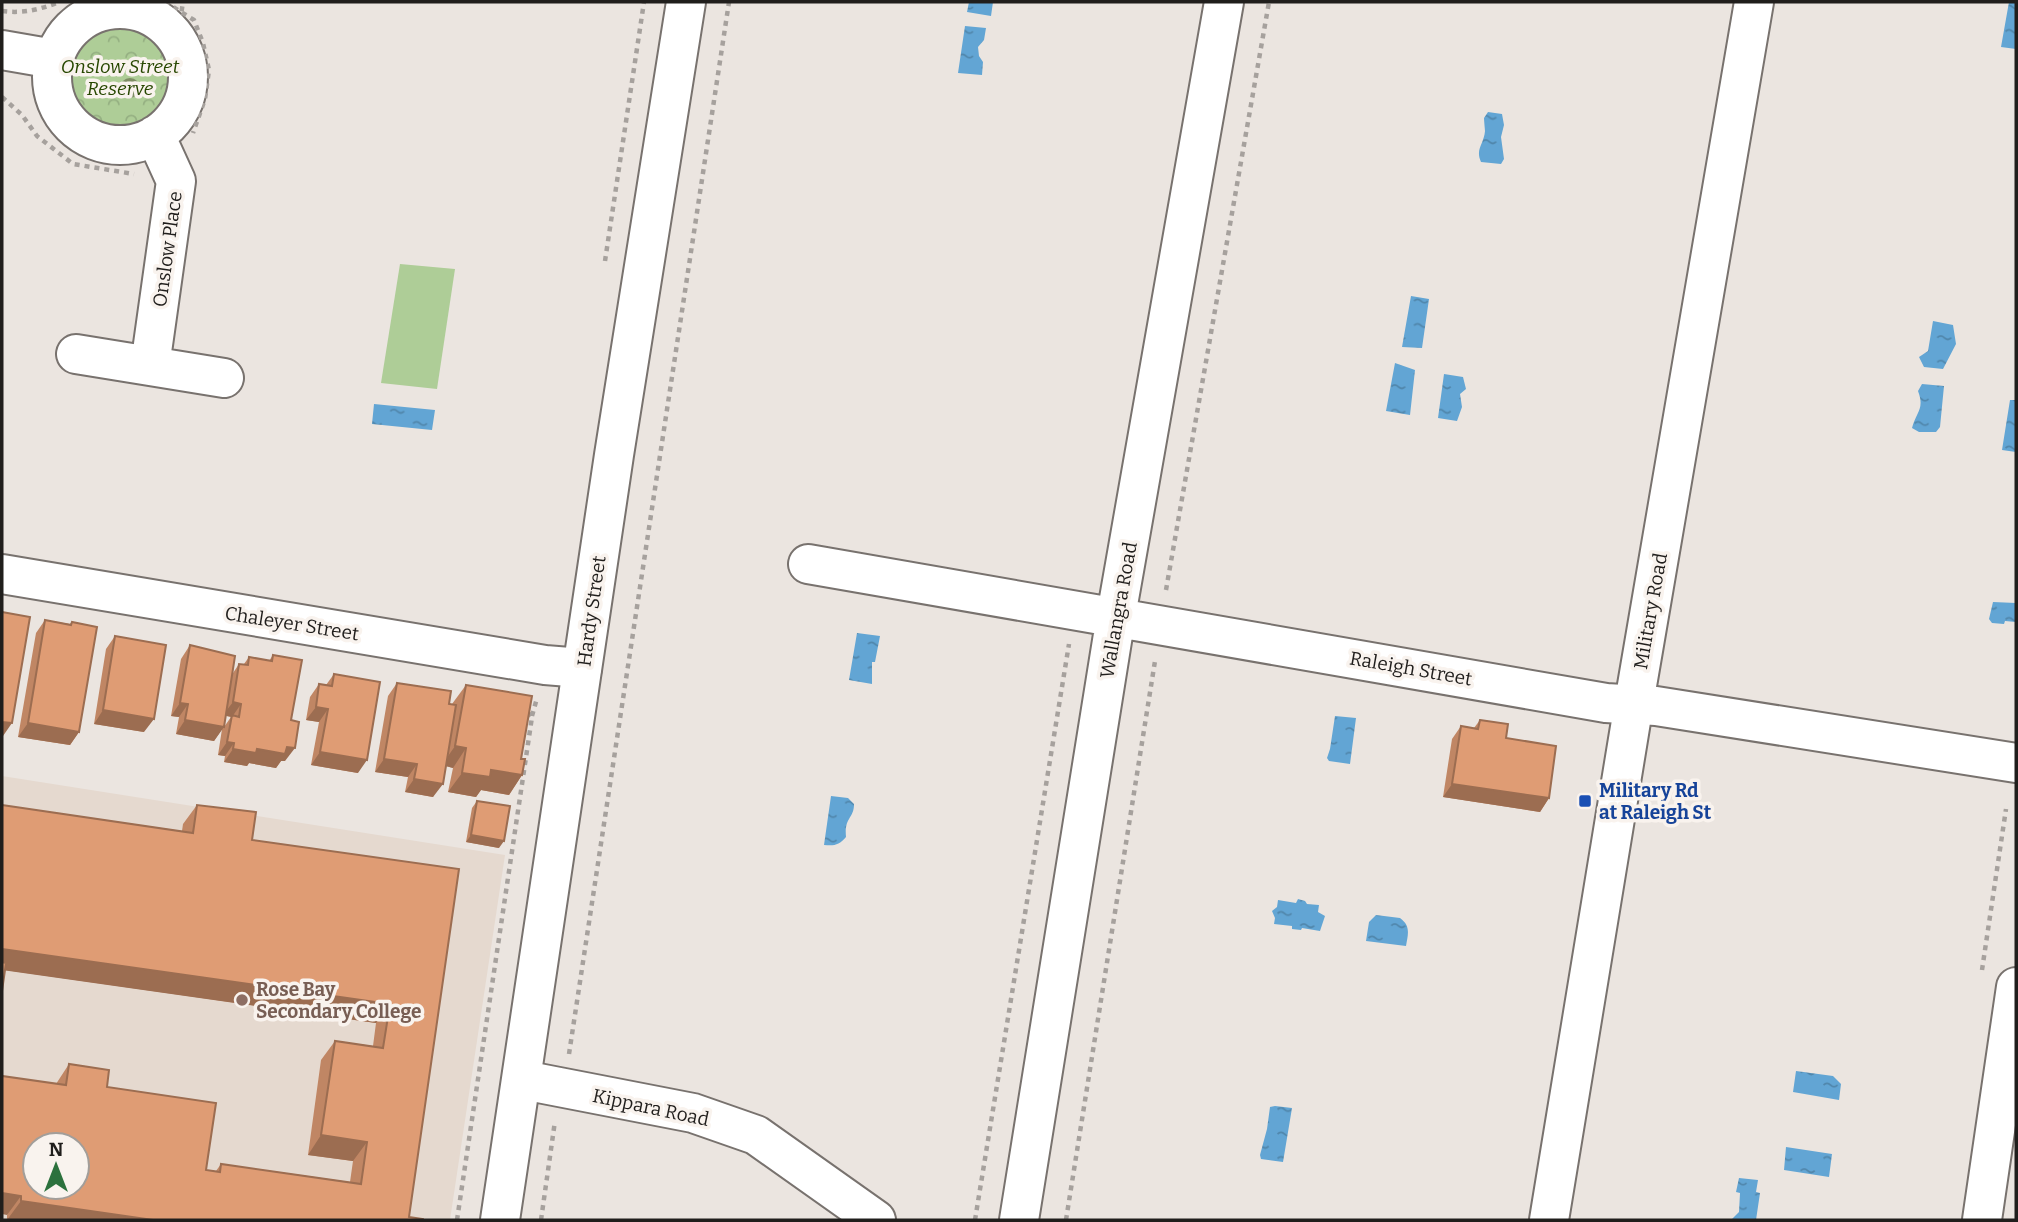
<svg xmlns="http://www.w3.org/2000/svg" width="2018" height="1222" font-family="Bitter,serif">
<defs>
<pattern id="park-crowns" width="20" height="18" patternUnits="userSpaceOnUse" patternTransform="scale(1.75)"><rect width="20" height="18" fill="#aecd97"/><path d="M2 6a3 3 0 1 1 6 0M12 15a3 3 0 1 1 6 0" fill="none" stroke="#95b082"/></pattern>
<pattern id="water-ripples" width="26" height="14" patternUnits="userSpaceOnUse" patternTransform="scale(1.75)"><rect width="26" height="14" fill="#62a5d4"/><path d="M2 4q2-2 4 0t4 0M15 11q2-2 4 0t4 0" fill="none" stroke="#5086ab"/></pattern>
</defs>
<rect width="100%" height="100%" fill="#ebe5e0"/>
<!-- built -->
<path fill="#e5d9cf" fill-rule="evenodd" d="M2 776 505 855 450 1220H2ZM35 1145H77V1187H35Z"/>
<!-- grass -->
<path fill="#aecd97" d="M400 264 455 269 437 389 381 383Z"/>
<!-- park -->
<path fill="url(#park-crowns)" d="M68 77a51 51 0 1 1 102 0a51 51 0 1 1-102 0Z"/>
<!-- water -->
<path fill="url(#water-ripples)" d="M969 2H993L991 16 967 12Z
M2009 2H2016V49L2001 47Z
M965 26 986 28 984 40 978 47 979 56 983 62 982 75 958 73Z
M1488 112 1502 114 1504 125 1501 137 1504 159 1501 164 1481 162C1475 149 1484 144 1485 131 1485 130 1484 120 1484 118Z
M1411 296 1429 299 1422 348 1402 347Z
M1933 321 1953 325 1956 344 1943 369 1924 367 1919 357 1928 351Z
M1395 363 1415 370 1410 415 1386 411Z
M1444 374 1463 377 1466 389 1460 394 1462 407 1457 421 1438 418Z
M1922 384 1944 386 1940 427 1936 432H1919L1912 428C1916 412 1925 409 1918 391Z
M2010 400H2016V452L2002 450Z
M374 404 435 410 432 430 372 424Z
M1993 602 2016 603V622L2005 621 2004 624 1992 623 1989 619Z
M857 633 880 636 875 662H872V684L849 680Z
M1335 716 1356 718 1350 764 1329 761 1327 758 1330 749Z
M831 796 848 798 854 804C854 819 844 817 846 837 839 845 835 846 824 845Z
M1298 899 1305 901 1307 904 1319 905 1318 912 1325 916 1320 931 1302 928 1301 930 1292 929V926L1274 924 1275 918 1272 911 1277 907 1278 900 1296 903Z
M1376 915 1400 918C1411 926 1408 934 1406 946L1366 941 1369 922Z
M1796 1071 1833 1076 1841 1084 1839 1100 1793 1092Z
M1275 1106 1292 1108 1283 1162 1261 1159 1260 1155 1267 1129 1270 1107Z
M1786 1147 1832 1154 1829 1177 1784 1170Z
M1739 1178 1758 1180 1756 1192 1760 1193 1756 1220H1731L1739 1212 1740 1193 1736 1192Z"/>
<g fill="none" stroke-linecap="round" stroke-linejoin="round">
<!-- minor casing -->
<g stroke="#78726e" stroke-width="42">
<path id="minor" d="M52 77a68 68 0 1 1 136 0a68 68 0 1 1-136 0Z
M2 50 54 59
M76 354 224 378
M150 366 176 181 155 135
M808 564 1606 703 1656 706 2016 763
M2 574 545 665 582 668
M523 1080 693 1113 756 1135 876 1220
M1019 1220 1116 616 1224 2
M1982 1220 2016 987"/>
</g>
<!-- tertiary casing -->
<g stroke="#78726e" stroke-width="42">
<path id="tertiary" d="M500 1220 614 455 686 2
M1549 1220 1634 703 1754 2"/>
</g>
<!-- path -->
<path stroke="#a6a19d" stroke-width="4.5" stroke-dasharray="5 5" stroke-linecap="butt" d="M165 2 194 20 203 43 209 70 205 99 193 133
M2 11C24 14 40 9 60 2
M177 41 183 2
M2 97 22 115 37 136 73 164 134 174
M605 261 644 2
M1166 590 1269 2
M532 716 537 698
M1982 970 2006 809
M569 1054 729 2
M457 1220 532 717 526 711
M541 1220 555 1121
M975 1220 1069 644
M1066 1220 1155 661"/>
<!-- minor -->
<use href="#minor" stroke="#fff" stroke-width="38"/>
<!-- tertiary -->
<use href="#tertiary" stroke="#fff" stroke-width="38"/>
</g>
<!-- trees -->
<circle fill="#7f8e65" cx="130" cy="88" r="10"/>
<!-- wall -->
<path fill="#c08664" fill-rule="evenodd" d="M45 620 70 624 72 622 79 732 70 745 18 737 36 633Z
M115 636 144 732 94 724 106 649Z
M190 645 233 673 239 664H244L249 657 269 661 273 655 291 720 285 761H281L276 768 249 763 247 766 224 762 225 756 218 755 222 729 214 741 176 734 179 717 171 716 181 659ZM226 716 231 717 224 727Z
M334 674 358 773 311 765 319 722 306 720 310 697 319 684 326 685Z
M397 683 452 704 466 685 521 759 522 775 509 795 481 790 476 797 448 792 453 768 446 766 433 797 405 792 408 777 375 772 388 696Z
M1480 720 1506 738 1549 798 1540 812 1443 797 1452 739 1461 726 1474 728Z
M477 801 499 848 466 842 472 808Z
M2 805 182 831 183 824 197 805 252 840 459 869 409 1217 423 1220H7V1215L56 1084 69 1064 107 1087 206 1170 216 1171 221 1164 350 1182 353 1161 308 1155 321 1060 335 1041 373 1046 376 1023 5 970Z"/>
<!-- shaded-wall -->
<path fill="#9c6d51" d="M233 702 241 704 232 717 223 715Z
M180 703 188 704 179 717 171 716Z
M316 707 328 709 319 722 306 720Z
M103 710 154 719 144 732 94 724Z
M185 720 224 727 214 741 176 734Z
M2 722 12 723 3 736H2Z
M28 723 79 732 70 745 18 737Z
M227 742 234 743 225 756 218 755Z
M455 746 466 748 453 768 442 765Z
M287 747 295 748 285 761H281L276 768 249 763 247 766 224 762 233 749H257Z
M320 752 367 760 358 773 311 765Z
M384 759 417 764 408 777 375 772Z
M491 770 522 775 509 795 481 790 476 797 448 792 462 773Z
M414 779 443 784 433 797 405 792Z
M1452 784 1549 798 1540 812 1443 797Z
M471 835 504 841 499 848 466 842Z
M2 949 390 1004 376 1023 2 970Z
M321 1135 367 1142 353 1161 308 1155Z
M2 1193 21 1196 7 1215 2 1214Z
M21 1201 153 1220H7Z"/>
<!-- building -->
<path fill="#df9c74" stroke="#9c6d51" stroke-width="2" fill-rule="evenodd" d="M2 612 30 617 12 723 2 722Z
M45 620 71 625 72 622 97 627 79 732 28 723Z
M115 636 166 645 154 719 103 710Z
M190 645 235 656 224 727 185 720 188 704 180 703Z
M273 655 302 660 291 720 299 722 295 748 287 747 285 754 257 749 256 753 233 749 234 743 227 742 232 715 239 717 241 704 233 702 239 664 248 665 249 657 272 661Z
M334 674 380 682 367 760 320 752 328 709 316 707 319 684 332 686Z
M397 683 451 691 449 704 456 705 443 784 414 779 417 764 384 759Z
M466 685 532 696 521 759H525L522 775 491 770 490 777 462 773 466 748 455 746Z
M1480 720 1508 724 1506 738 1556 746 1549 798 1452 784 1461 726 1478 729Z
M477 801 510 806 504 841 471 835Z
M2 805 193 833 197 805 256 812 252 840 459 869 409 1217 423 1219V1220H153L21 1201V1196L2 1193V1076L66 1085 69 1064 109 1070 107 1087 216 1103 206 1170 220 1172 221 1164 361 1184 367 1142 321 1135 335 1041 383 1048 390 1004 2 949ZM35 1145H77V1187H35Z
M2 962 6 963 2 991Z"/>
<!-- markers -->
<rect fill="#1a4fb4" stroke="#f9f3ee" stroke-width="2.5" x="1578" y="794" width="14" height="14" rx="3.5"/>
<circle fill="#8d6e63" stroke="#f9f3ee" stroke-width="2.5" cx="242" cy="1000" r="7"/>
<g text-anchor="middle" stroke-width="7" stroke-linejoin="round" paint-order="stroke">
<!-- park labels -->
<g font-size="19" font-style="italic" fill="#274700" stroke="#f9f3ee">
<text x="120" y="73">Onslow Street<tspan x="120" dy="22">Reserve</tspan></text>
</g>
<!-- street labels -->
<g font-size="19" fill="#201e1c" stroke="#f9f3ee">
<text transform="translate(167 249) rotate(-82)" y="7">Onslow Place</text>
<text transform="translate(1118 610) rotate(-80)" y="7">Wallangra Road</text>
<text transform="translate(591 611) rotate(-82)" y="7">Hardy Street</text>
<text transform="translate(1650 611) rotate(-80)" y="7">Military Road</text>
<text transform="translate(292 623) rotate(9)" y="7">Chaleyer Street</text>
<text transform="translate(1411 668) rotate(10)" y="7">Raleigh Street</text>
<text transform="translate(651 1107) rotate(12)" y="7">Kippara Road</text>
</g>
<!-- transit labels -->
<g font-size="19" font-weight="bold" fill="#164399" stroke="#f9f3ee" text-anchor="start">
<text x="1599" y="797">Military Rd<tspan x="1599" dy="22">at Raleigh St</tspan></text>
</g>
<!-- education labels -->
<g font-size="19" font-weight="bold" fill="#785e54" stroke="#f9f3ee" text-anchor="start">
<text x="256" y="996">Rose Bay<tspan x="256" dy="22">Secondary College</tspan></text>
</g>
</g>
<!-- border -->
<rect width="2018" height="1222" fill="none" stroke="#201e1c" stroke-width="7"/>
<!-- north arrow -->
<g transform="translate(56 1166)"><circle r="33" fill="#f9f3ee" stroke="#a29e9a" stroke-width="2"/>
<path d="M0-5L12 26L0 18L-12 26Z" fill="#2c713d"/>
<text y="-10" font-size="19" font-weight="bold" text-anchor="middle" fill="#201e1c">N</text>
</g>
</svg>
